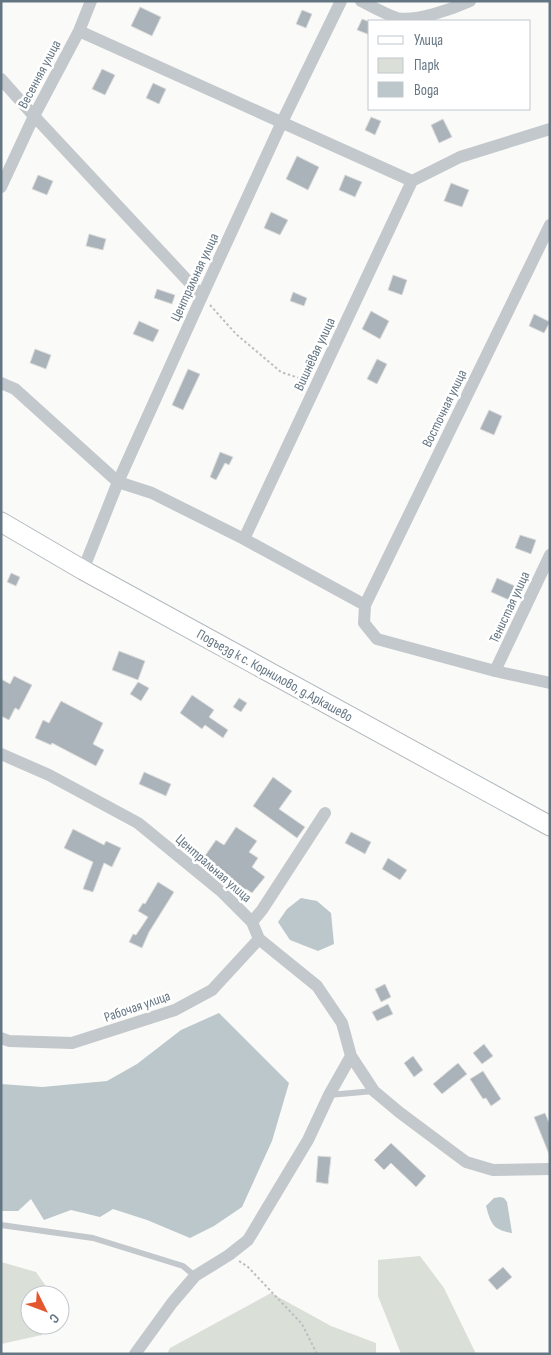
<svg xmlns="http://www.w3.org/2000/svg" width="551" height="1355" font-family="'Sofia Sans Condensed',sans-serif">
<rect width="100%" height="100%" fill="#fafaf8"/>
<!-- green -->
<path fill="#dadfd7" d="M420 1256 444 1288 476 1354H401L378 1296V1260Z
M1 1262 36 1272 52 1295H30V1325H45L42 1335 1 1344Z
M271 1293 331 1326 376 1343V1354H167L170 1348Z"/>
<!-- water -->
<path fill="#bbc7cb" d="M301 898 317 901 331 913 334 944 318 951 290 940 278 922 287 909Z
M219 1013 289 1083 272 1141 242 1207 214 1226 190 1238 147 1220 113 1209 100 1217 71 1210 44 1220 31 1199 18 1211H1V1084L42 1087 107 1081 137 1064 181 1030Z
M500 1197 504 1198 507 1202 512 1233C493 1230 491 1224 486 1206L494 1198Z"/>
<!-- building -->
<path fill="#aab3b9" stroke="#dcdcda" d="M140 7 161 17 152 36 131 26Z
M302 10 312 14 306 28 296 24Z
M362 19 370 22V35L357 30Z
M102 69 115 75 105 95 92 89Z
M153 83 166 89 159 104 146 98Z
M371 117 381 121 375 135 365 130Z
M443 119 452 137 439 143 431 125Z
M297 156 319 167 308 190 286 179Z
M38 175 53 181 47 195 32 189Z
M345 175 362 182 355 197 339 190Z
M451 183 469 190 462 207 444 201Z
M271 212 288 220 280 235 264 228Z
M89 234 106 239 103 250 86 246Z
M393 275 407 280 402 295 388 290Z
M157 289 175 295 172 304 154 298Z
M293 292 307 298 304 306 290 301Z
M371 311 389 321 380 339 362 329Z
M534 314 550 322 544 333 529 326Z
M139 321 159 330 153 342 133 334Z
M35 349 51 355 46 369 30 363Z
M377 359 387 364 377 384 367 379Z
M188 369 200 374 183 410 172 405Z
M489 410 502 416 494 435 480 429Z
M220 452 233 457 229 465 225 463 216 480 210 477Z
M520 535 536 540 531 554 515 548Z
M11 573 20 577 16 586 7 582Z
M497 578 515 586 509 600 491 592Z
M119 651 145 661 138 680 112 670Z
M14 676 32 685 19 710 15 708 9 720 1 716V679L10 684Z
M138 682 149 688 141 701 130 694Z
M192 695 214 710 209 717 228 730 223 738 205 725 202 729 180 713Z
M239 698 247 703 241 712 233 707Z
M61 701 103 723 93 744 104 750 96 766 52 743 51 745 35 738 43 720 49 723Z
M144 772 171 784 166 796 139 784Z
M273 777 292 791 279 809 305 827 297 838 253 806Z
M236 827 257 841 249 852 258 858 252 867 265 877 252 893 246 889 238 897 223 882 224 880 200 863 216 840 224 845Z
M73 829 104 845 106 841 121 848 112 867 104 863 93 892 83 889 93 862 64 848Z
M351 832 371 842 365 854 345 843Z
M388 858 407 870 400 880 382 869Z
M158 882 174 892 149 932 142 948 129 942 133 934 136 935 148 917 138 911 143 903 145 904Z
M385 984 391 997 381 1002 375 989Z
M388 1004 393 1014 377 1021 372 1012Z
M484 1044 493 1056 482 1064 473 1053Z
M413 1056 423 1070 414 1077 404 1063Z
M458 1063 467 1074 442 1094 433 1084Z
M483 1071 501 1099 491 1106 486 1098 483 1099 470 1079Z
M545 1113 550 1125 549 1154 534 1117Z
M391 1143 426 1176 416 1187 391 1163 384 1170 374 1160Z
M318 1156 331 1157 328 1184 316 1182Z
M503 1267 512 1277 497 1290 488 1280Z"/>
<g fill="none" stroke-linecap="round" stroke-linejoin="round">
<!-- secondary casing -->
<g stroke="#b3babf" stroke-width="21">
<path id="secondary" d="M1 522 83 570 550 826"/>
</g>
<!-- path -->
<path stroke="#bbbfc2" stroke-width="2" stroke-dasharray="2.5 2.5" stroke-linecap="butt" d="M210 305 236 334 281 372 305 380
M239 1261 248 1267 302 1324 317 1354"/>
<!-- lane -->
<path stroke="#c3c8cc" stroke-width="6" d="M329 1095 374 1091
M1 1225 93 1238 183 1266 195 1276"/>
<!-- street -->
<path stroke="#c3c8cc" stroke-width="12" d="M361 1C371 6 387 15 397 18 416 22 452 9 470 1
M79 31 412 181 460 157 550 129
M1 79 34 116 202 296
M1 187 34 116 79 31 91 1
M1 383 15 389 118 482 152 493 244 539 365 605 364 623 377 639 495 671 550 683
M244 539 412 181
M83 570 118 482 202 296 282 122 341 1
M365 605 550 225
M495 671 550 555
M1 754 49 775 138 823 221 891 252 922 259 939 317 986 342 1023 351 1056 374 1091 399 1112 466 1162 493 1170 550 1169
M252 922 262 910 325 813
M1 1038 9 1041 72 1043 175 1010 212 990 259 939
M135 1354 172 1303 195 1276 229 1255 248 1240 308 1140 329 1095 351 1056"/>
<!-- secondary -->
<use href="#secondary" stroke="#fff" stroke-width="19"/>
</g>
<g text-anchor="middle" stroke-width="5" stroke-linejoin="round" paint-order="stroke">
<!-- street labels -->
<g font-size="14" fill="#657683" stroke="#fff">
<text transform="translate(39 74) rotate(-62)" y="5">Весенняя улица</text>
<text transform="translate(194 277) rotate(-65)" y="5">Центральная улица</text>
<text transform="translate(314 354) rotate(-65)" y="5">Вишнёвая улица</text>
<text transform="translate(444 408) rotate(-64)" y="5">Восточная улица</text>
<text transform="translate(509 607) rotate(-65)" y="5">Тенистая улица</text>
<text transform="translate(275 675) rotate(29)" y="5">Подъезд к с. Корнилово, д.Аркашево</text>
<text transform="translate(214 868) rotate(41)" y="5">Центральная улица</text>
<text transform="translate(137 1006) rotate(-19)" y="5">Рабочая улица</text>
</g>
</g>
<!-- border -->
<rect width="551" height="1355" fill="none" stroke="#657683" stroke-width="5"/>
<!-- legend -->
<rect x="368" y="20" width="162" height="90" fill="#ffffff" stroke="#c1c8cd"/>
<rect x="378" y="36" width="25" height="8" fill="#ffffff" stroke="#c1c8cd"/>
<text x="414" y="45" font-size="15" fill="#657683">Улица</text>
<rect x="378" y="58" width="25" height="15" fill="#dadfd7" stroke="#c1c8cd"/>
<text x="414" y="70" font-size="15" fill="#657683">Парк</text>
<rect x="378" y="82" width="25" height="15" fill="#bbc7cb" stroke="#c1c8cd"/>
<text x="414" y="95" font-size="15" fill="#657683">Вода</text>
<!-- north arrow -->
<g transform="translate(45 1310) rotate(132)"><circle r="24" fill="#ffffff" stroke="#c1c8cd"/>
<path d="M0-4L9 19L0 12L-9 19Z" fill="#e4572e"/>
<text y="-8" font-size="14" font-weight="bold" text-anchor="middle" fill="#657683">С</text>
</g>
</svg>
